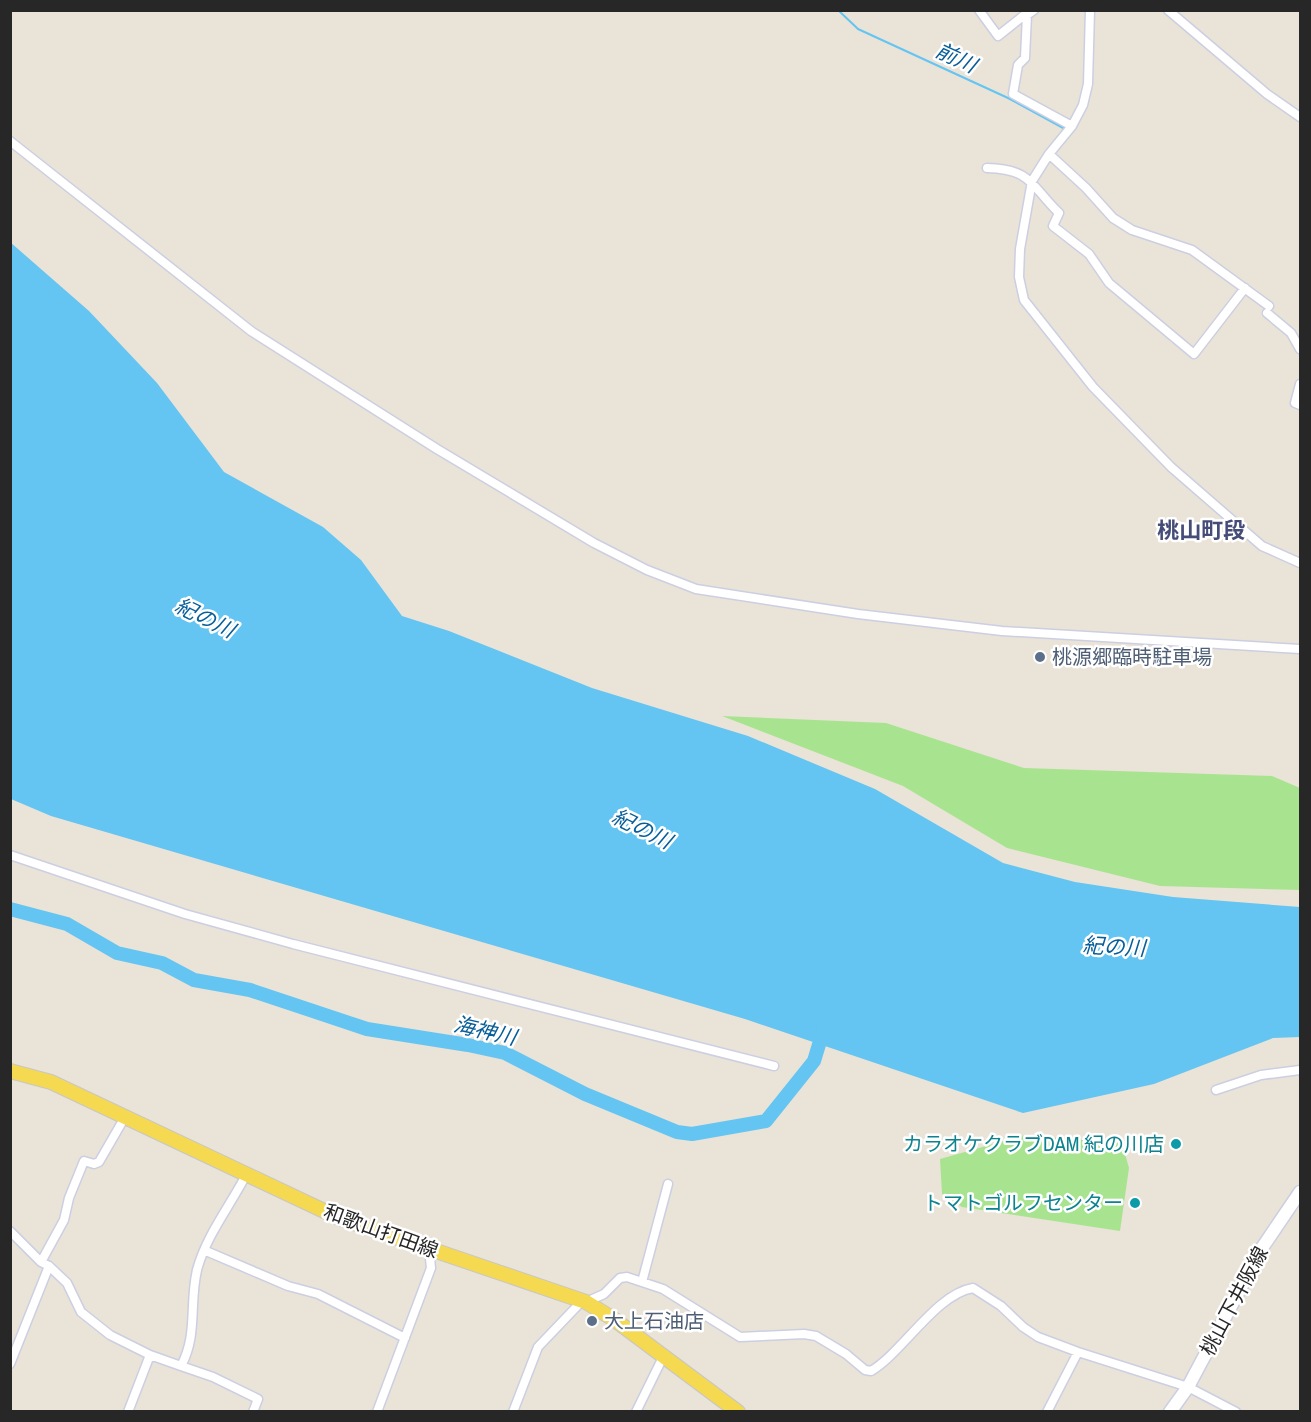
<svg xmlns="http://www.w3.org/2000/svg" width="1311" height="1422" font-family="'Archivo Narrow','Noto Sans JP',sans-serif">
<rect width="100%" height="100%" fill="#eae3d7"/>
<!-- green -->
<path fill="#a8e490" d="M722 716 886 723 1024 768 1272 776 1300 788V890L1160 886 1007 848 903 786Z
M1025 1135 1122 1143 1129 1168 1120 1231 962 1207 942 1194 940 1159Z"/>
<!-- water -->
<path fill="#64c4f2" d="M10 242 89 311 157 383 224 472 323 527 361 560 402 616 449 631 592 688 748 736 875 789 1003 863 1075 882 1173 897 1300 907V1037L1273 1038 1154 1084 1023 1113 745 1019 51 816 11 799Z"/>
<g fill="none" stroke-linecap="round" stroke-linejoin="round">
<!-- stream -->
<path stroke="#64c4f2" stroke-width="2" d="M838 10 858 29 1008 98 1065 129
M10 903 28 914"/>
<!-- river -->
<path stroke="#64c4f2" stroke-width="14" d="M10 909 67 924 117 953 162 963 194 980 250 990 367 1029 468 1045 505 1053 585 1094 677 1132 692 1134 766 1121 814 1061 824 1028"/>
<!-- street casing -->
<g stroke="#cccfe1" stroke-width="11">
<path id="street" d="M979 10 998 36 1027 13
M1034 10 1027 15 1025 58 1018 65 1013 94 1072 126
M1090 10 1088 84 1083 105 1072 126 1049 154 1032 181 1020 249 1019 277 1024 300 1093 387 1171 467 1262 546 1300 563
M1168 10 1267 94 1300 117
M10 141 251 331 437 449 594 543 647 570 696 589 858 614 1002 631 1300 649
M1049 154 1086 188 1113 218 1132 230 1192 250 1269 306
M987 168C1032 169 1031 186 1059 213L1053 226 1089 254 1109 283 1194 354 1245 288
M1267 313 1291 333 1300 349
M1300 384 1295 403 1300 405
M10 855 185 914 293 944 774 1066
M1216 1090 1261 1075 1300 1070
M10 1231 41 1262
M206 1251 288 1286 318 1294 405 1338
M49 1266 67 1283 81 1312 110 1335 150 1355
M642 1282 668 1184
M586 1302 604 1294 620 1278 627 1277 663 1289 740 1337 804 1334 816 1336 846 1354 865 1370 871 1371C903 1352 936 1294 973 1288L1001 1306 1023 1327 1038 1337 1078 1352 1188 1387 1236 1412
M10 1364 49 1266 41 1262 64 1220 69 1198 84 1161 94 1164 99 1162 125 1117
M181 1366 213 1377 258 1399 253 1412
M128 1412 150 1355 181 1366C198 1335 189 1304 197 1270 206 1236 230 1206 246 1175
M377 1412 431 1268 429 1249
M513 1412 538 1347 582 1301
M636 1412 664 1355
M1047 1412 1078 1352"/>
</g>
<!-- secondary casing -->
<g stroke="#cccfe1" stroke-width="15">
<path id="secondary" d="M1170 1412 1188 1387 1262 1248 1300 1192"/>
</g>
<!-- primary casing -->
<g stroke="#c7c7c7" stroke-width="16">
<path id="primary" d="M10 1071 51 1082 339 1218 586 1302 615 1320 738 1412"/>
</g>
<!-- street -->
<use href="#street" stroke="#fff" stroke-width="8"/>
<!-- secondary -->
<use href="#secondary" stroke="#fff" stroke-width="12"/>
<!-- primary -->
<use href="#primary" stroke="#f5d951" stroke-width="14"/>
</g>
<!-- markers -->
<g fill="#5c6f8a" stroke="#fff" stroke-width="2">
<circle cx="1040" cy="657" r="6"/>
<circle cx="592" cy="1321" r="6"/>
</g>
<g fill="#0f9aa8" stroke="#fff" stroke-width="2">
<circle cx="1176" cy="1144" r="6"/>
<circle cx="1135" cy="1203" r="6"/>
</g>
<g text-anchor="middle" stroke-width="5" stroke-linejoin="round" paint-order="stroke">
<!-- service labels -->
<g font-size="20" fill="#4e5e75" stroke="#fff" text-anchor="start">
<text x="1052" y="664">桃源郷臨時駐車場</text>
<text x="604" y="1328">大上石油店</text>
</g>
<!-- culture labels -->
<g font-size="20" fill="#0d838f" stroke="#fff" text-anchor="end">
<text x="1164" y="1151">カラオケクラブDAM 紀の川店</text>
<text x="1123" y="1210">トマトゴルフセンター</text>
</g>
<!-- street labels -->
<g font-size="20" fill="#272727" stroke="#fff">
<text transform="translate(381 1231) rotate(20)" y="7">和歌山打田線</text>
<text transform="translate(1234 1301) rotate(-62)" y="7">桃山下井阪線</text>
</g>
<!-- water labels -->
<g font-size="21" font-style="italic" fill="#085e99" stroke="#fff">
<text transform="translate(956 58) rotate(25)" y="7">前川</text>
<text transform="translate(205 618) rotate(26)" y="7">紀の川</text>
<text transform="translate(642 829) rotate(26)" y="7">紀の川</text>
<text transform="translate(1114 947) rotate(3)" y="7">紀の川</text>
<text transform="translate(485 1031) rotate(13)" y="7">海神川</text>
</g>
<!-- quarter labels -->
<g font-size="22" font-weight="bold" fill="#464c78" stroke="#fff">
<text x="1201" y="538">桃山町段</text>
</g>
</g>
<!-- border -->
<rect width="1311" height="1422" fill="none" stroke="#272727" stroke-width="24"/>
</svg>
